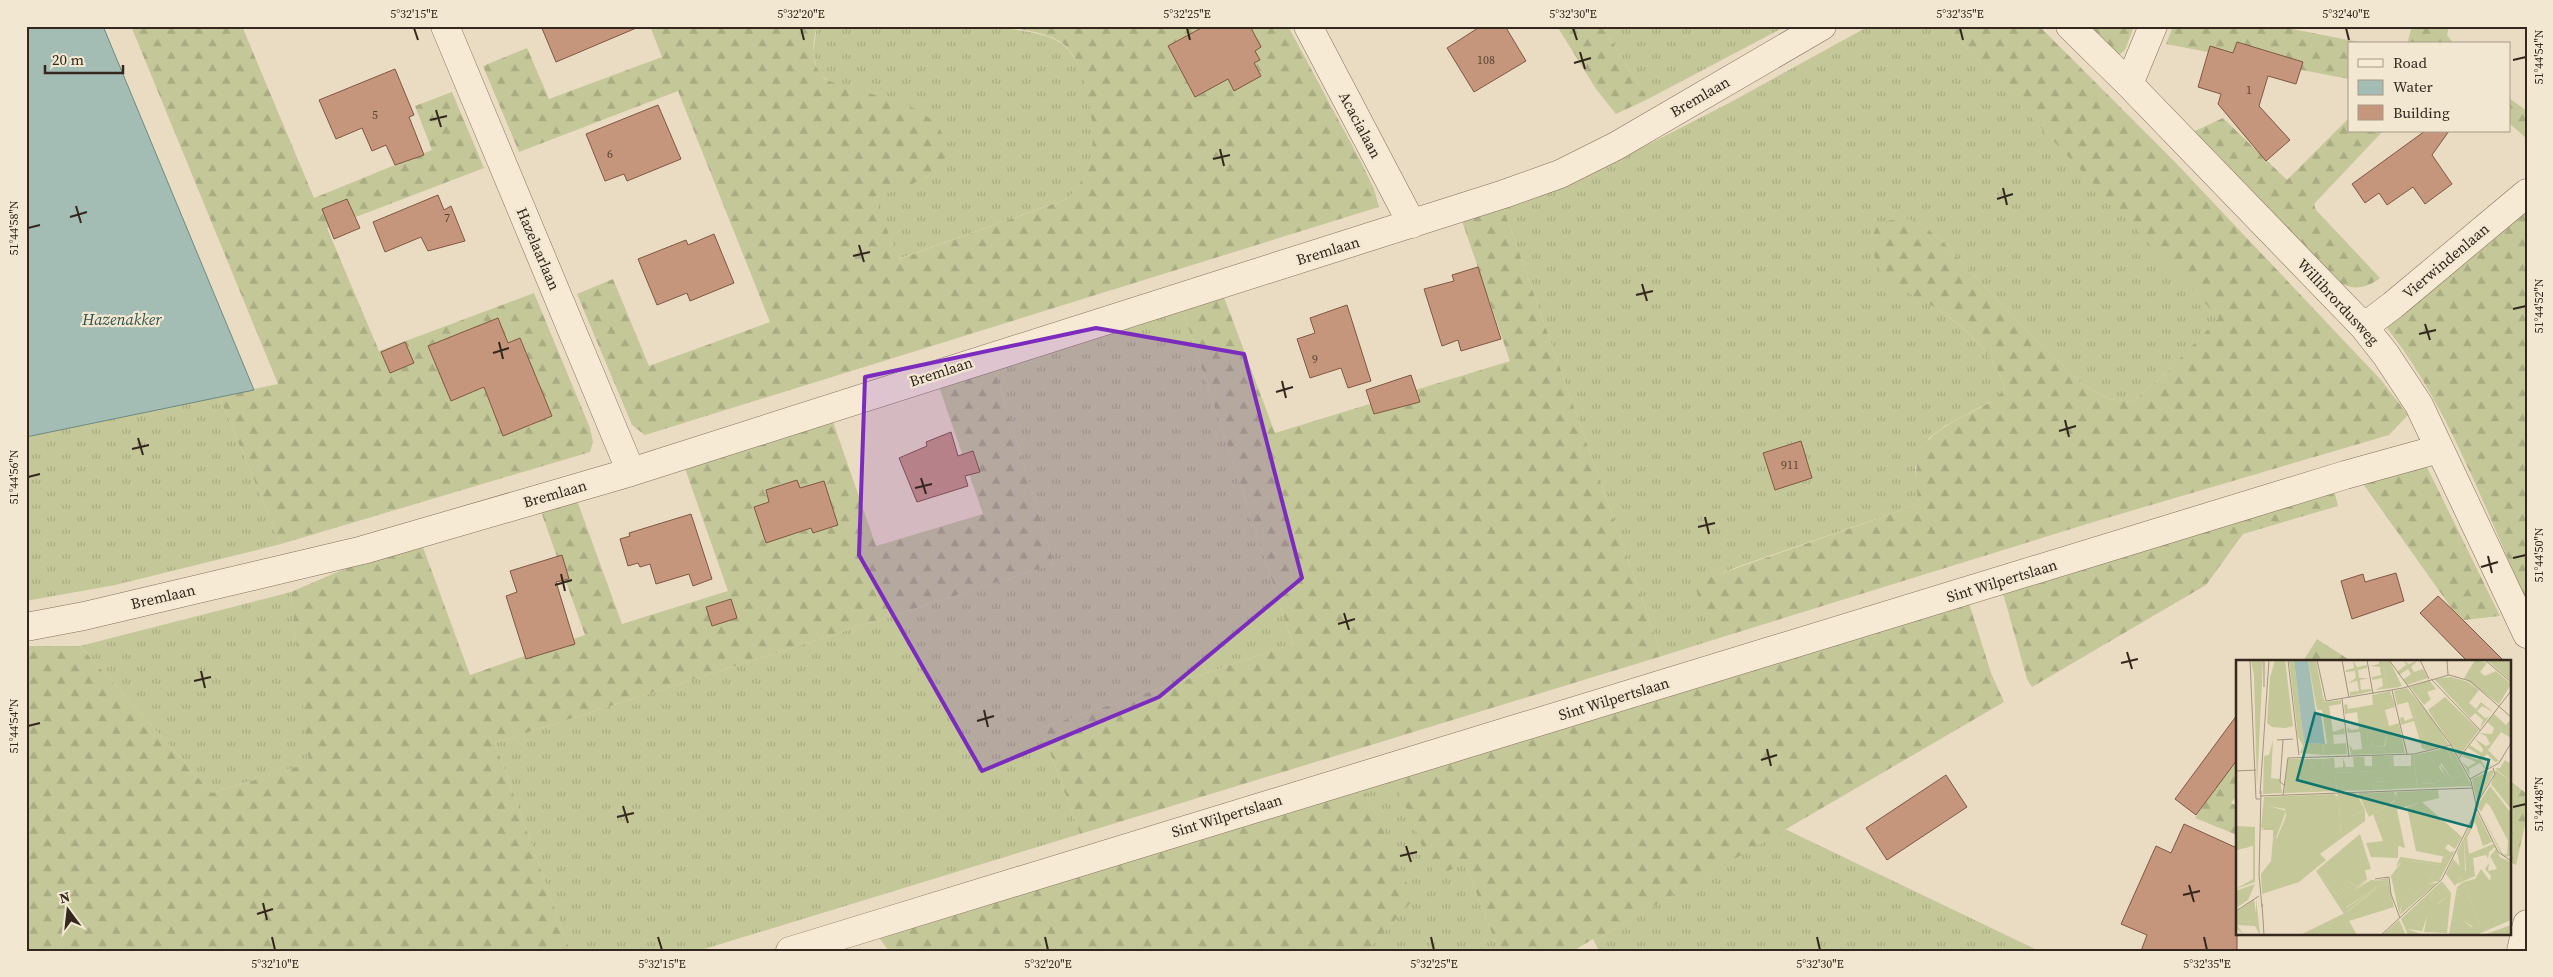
<svg xmlns="http://www.w3.org/2000/svg" width="2553" height="977" font-family="'Source Serif 4',serif">
<defs>
<pattern id="grass-tufts" width="24" height="20" patternUnits="userSpaceOnUse" patternTransform="scale(1.25)"><rect width="24" height="20" fill="#c4c797"/><path d="M3 7l-1-3M5 7V3M7 7l1-3M15 17l-1-3M17 17v-4M19 17l1-3" fill="none" stroke="#a9ab82"/></pattern>
<pattern id="forest-firs" width="22" height="20" patternUnits="userSpaceOnUse" patternTransform="scale(1.25)"><rect width="22" height="20" fill="#c4c797"/><path d="M5 1l3.5 6h-7zM16 11l3.5 6h-7z" fill="#a9ab82"/></pattern>
</defs>
<rect width="100%" height="100%" fill="#eadcc2"/>
<!-- grass -->
<path fill="url(#grass-tufts)" d="M817 26C865 26 1030 17 1062 44 1082 60 1087 89 1092 112 1098 145 1091 176 1067 199L898 259 874 198 927 177 944 138C917 87 854 104 818 73L813 53Z
M1602 26H1786L1648 99Z
M1869 26H1946L2220 318 2163 376 2132 402 2109 399 2083 385 2025 329 1943 242 1919 222 1875 255C1890 292 1904 286 1933 306 1963 326 1995 353 2005 389L1997 398 1945 426 1929 438 1915 468 1919 504 1737 567 1695 584 1713 640 1662 656 1502 204 1575 182 1731 102Z
M1181 305 1293 644 1041 728 1080 834 698 951H570L495 743 1054 564 993 363Z
M219 396 281 544 115 585 26 601V437Z
M291 592 310 763 212 793 80 646Z
M1392 776 1465 864 1499 951H1367L1413 899 1362 785Z
M1785 829 2039 951H1599L1594 941Z"/>
<!-- forest -->
<path fill="url(#forest-firs)" d="M131 26H242L314 198 432 150 415 106 452 92 484 168 327 228 379 351 534 293 590 428 593 442 590 452 281 544 219 396 278 384Z
M650 26H817C812 44 810 66 825 79 849 90 876 94 902 103 918 109 935 119 943 135 963 174 900 188 874 198L899 259 1067 199C1099 168 1096 130 1086 90 1082 73 1076 54 1062 43 1047 32 1021 30 1003 26H1288L1361 162 1374 189 1379 207 645 435 632 425 577 294 613 279 649 366 770 322 678 91 519 152 483 66 527 48 549 99 662 57Z
M1557 26H1602L1648 99 1616 114 1596 89Z
M1946 26H2039L2174 161 2381 380 2408 415 2389 435 2100 520 1713 640 1694 583 1919 504C1909 450 1924 436 1970 413 1983 406 1995 401 2005 389 1996 354 1961 323 1931 305 1917 296 1899 291 1888 280 1878 272 1874 254 1870 242L1876 228 1882 222 1903 218 1919 222 1943 242 2025 329 2083 385 2109 399 2132 402 2163 376 2219 318Z
M2085 26H2134L2125 50 2117 57Z
M2173 26H2277L2369 44H2349V79L2166 44Z
M2412 26H2449L2447 35 2454 44H2407Z
M2509 98 2527 111V139L2509 123Z
M2223 118 2287 180 2349 118V131H2383L2314 204 2316 210 2380 278C2367 288 2356 290 2341 284L2193 132Z
M1502 204 1662 656 1080 834 1041 728 1293 644 1181 305 1222 292 1275 433 1510 361 1461 218Z
M2527 206V603C2485 509 2447 401 2382 322Z
M993 363 1054 564 495 743 570 951H26V646H80L212 793 309 763 291 592 379 554 421 542 470 675 585 635 539 506 575 495 622 624 728 591 682 460 830 413 876 546 983 514 937 381Z
M2423 459 2500 616 2464 620 2450 606 2359 478Z
M2333 486 2338 506 2243 534 2206 585 2032 687 2027 679 2001 586Z
M1967 597 1991 673 2004 702 1594 941 1593 939 1573 951H1499L1465 864 1435 876 1392 776Z
M2317 639 2351 661H2303Z
M2237 757V795L2231 803 2237 806V835L2195 818Z
M2509 780 2527 794V816L2516 865 2509 862Z
M1362 785 1414 899 1367 951H889L877 935Z"/>
<!-- water -->
<path fill="#a4bdb4" stroke="#6c8a81" d="M26 26H103L254 390 26 437Z"/>
<!-- building -->
<path fill="#c5967b" stroke="#7f5743" d="M541 26H641L556 62Z
M1205 26H1250L1261 47 1255 51 1260 60 1254 63 1261 76 1234 91 1228 79 1195 97 1168 46Z
M1481 26H1505L1526 61 1474 92 1447 48Z
M2237 42 2303 62 2296 84 2268 76 2259 106 2290 140 2266 161 2218 104 2221 94 2198 87 2210 46 2233 53Z
M395 69 414 115 409 117 424 155 395 165 386 145 372 151 362 128 336 139 319 100Z
M658 105 681 159 627 181 624 174 605 181 586 134Z
M2425 131H2449L2432 155 2452 184 2425 204 2413 187 2387 205 2379 193 2365 203 2352 184Z
M438 195 444 210 451 206 465 241 428 251 421 237 385 252 373 222Z
M347 199 360 228 334 239 322 209Z
M714 234 734 283 690 301 687 293 657 305 638 259 686 240 688 245Z
M1478 267 1501 339 1461 351 1458 340 1442 346 1424 289 1454 281 1452 275Z
M1347 305 1371 381 1348 388 1341 368 1310 378 1297 339 1315 333 1310 318Z
M498 318 508 343 520 338 552 416 503 436 484 387 451 401 428 346Z
M405 342 414 363 390 373 381 352Z
M1411 375 1420 402 1374 414 1366 390Z
M951 432 958 456 973 451 980 472 965 476 968 486 917 502 899 458 927 446 926 442Z
M1801 441 1812 478 1775 490 1763 453Z
M797 480 800 488 824 481 838 525 813 533 811 528 766 543 754 507 769 502 766 490Z
M691 514 712 579 693 586 689 574 656 584 650 564 640 567 638 563 628 566 620 539 630 536 629 533Z
M562 555 569 579 556 582 575 644 526 659 506 596 517 592 510 571Z
M2396 573 2404 601 2352 619 2341 581 2363 574 2365 582Z
M2438 596 2456 613 2504 661H2467L2420 613Z
M731 599 737 618 712 626 706 607Z
M2237 715V760L2196 815 2175 799Z
M1946 775 1967 807 1887 860 1866 828Z
M2184 824 2237 848V951H2141L2147 935 2121 924 2156 846 2171 853Z"/>
<g fill="none" stroke-linecap="round" stroke-linejoin="round">
<!-- minor casing -->
<g stroke="#826e5b" stroke-width="29">
<path id="minor" d="M445 26 631 472
M1308 26 1412 224
M2070 26 2129 84 2364 327 2386 355 2419 405 2527 634
M2129 84 2153 26
M2364 327 2393 305 2527 193
M26 627 84 616 363 550 631 472 1504 194 1560 174 1616 146 1822 26
M790 951 2345 475 2439 449
M2521 951 2527 924"/>
</g>
<!-- minor -->
<use href="#minor" stroke="#f6ead4" stroke-width="28"/>
</g>
<!-- marked area -->
<path fill="#7b2cbf" fill-opacity="0.2" stroke="#7b2cbf" stroke-width="4" stroke-linejoin="round" d="M1096 328 1244 354 1302 578 1159 697 982 771 859 555 865 377Z"/>
<!-- ticks -->
<path fill="none" stroke="#33271e" stroke-width="2" d="M414 28 418 40M801 28 804 40M1187 28 1190 40M1573 28 1577 40M1960 28 1963 40M2346 28 2349 40M1580 52 1585 69M2513 60 2526 57M1574 63 1591 58M436 110 441 127M430 120 447 116M1220 149 1224 166M1213 159 1230 155M2003 188 2007 205M1997 199 2013 194M76 206 81 223M70 217 87 212M28 228 40 225M859 245 864 262M853 256 870 252M1642 284 1647 301M1636 295 1653 291M2513 309 2526 306M2425 324 2430 340M2419 334 2436 330M499 342 503 359M493 353 509 348M1282 381 1286 398M1276 392 1293 387M2065 420 2069 437M2059 431 2076 426M138 438 143 455M132 449 149 445M28 477 40 474M921 478 926 494M915 488 932 484M1705 517 1709 534M1698 527 1715 523M2488 556 2492 573M2513 558 2526 555M2481 567 2498 562M561 574 565 591M555 585 572 580M1344 613 1349 630M1338 624 1355 619M2127 652 2132 669M2121 663 2138 659M201 671 205 688M194 681 211 677M984 710 988 727M977 721 994 716M28 726 40 723M1767 749 1771 766M1761 760 1777 755M623 806 628 823M2513 807 2526 804M617 817 634 813M1406 846 1411 862M1400 856 1417 852M2189 885 2194 902M2183 895 2200 891M263 903 267 920M257 914 273 909M272 937 275 950M658 937 662 950M1045 937 1048 950M1431 937 1434 950M1817 937 1820 950M2204 937 2207 950"/>
<g text-anchor="middle" stroke-width="4.5" stroke-linejoin="round" paint-order="stroke">
<!-- number labels -->
<g font-size="12" fill="#584335">
<text x="1486" y="64">108</text>
<text x="2249" y="94">1</text>
<text x="375" y="119">5</text>
<text x="610" y="158">6</text>
<text x="447" y="222">7</text>
<text x="1315" y="363">9</text>
<text x="1790" y="469">911</text>
</g>
<!-- street labels -->
<g font-size="15" fill="#33271e" stroke="#f2e7d1">
<text transform="translate(1700 97) rotate(-30)" y="5">Bremlaan</text>
<text transform="translate(1360 125) rotate(62)" y="5">Acacialaan</text>
<text transform="translate(538 249) rotate(67)" y="5">Hazelaarlaan</text>
<text transform="translate(1328 251) rotate(-17)" y="5">Bremlaan</text>
<text transform="translate(2446 261) rotate(-40)" y="5">Vierwindenlaan</text>
<text transform="translate(2338 302) rotate(47)" y="5">Willibrordusweg</text>
<text transform="translate(941 372) rotate(-18)" y="5">Bremlaan</text>
<text transform="translate(555 494) rotate(-16)" y="5">Bremlaan</text>
<text transform="translate(2002 581) rotate(-17)" y="5">Sint Wilpertslaan</text>
<text transform="translate(163 597) rotate(-13)" y="5">Bremlaan</text>
<text transform="translate(1614 699) rotate(-17)" y="5">Sint Wilpertslaan</text>
<text transform="translate(1227 816) rotate(-17)" y="5">Sint Wilpertslaan</text>
</g>
<!-- water labels -->
<g font-size="16" font-style="italic" fill="#2e524d" stroke="#f2e7d1">
<text x="122" y="325">Hazenakker</text>
</g>
</g>
<!-- overview -->
<g transform="translate(2236 660)">
<rect width="275" height="275" fill="#eadcc2"/>
<path d="M15 0H27L21 127 18 16ZM39 0H49L57 66 49 68 36 67 31 63 34 18ZM53 0H58L68 83 87 84 88 95 64 93 67 86 62 77ZM72 0H80L87 37 79 39ZM146 0H153L166 26H151ZM171 28 196 58 213 85 190 90 175 42 160 40 158 31ZM154 31 159 45H156L153 36 152 42 137 45 136 35ZM137 68 151 76 148 86 136 87 134 72ZM210 88 225 116 216 119 205 103 203 107 209 116 201 123 184 124V128H181L178 95ZM140 96H154L156 121 137 122 138 130 101 131 99 113 140 111ZM73 99H88L86 111H79ZM269 100 275 104V122L259 108H264ZM158 132 163 139 164 148 161 150 169 188 162 186V198L135 197 130 183 147 181 137 154 159 141ZM98 134 104 139 107 151 126 144 129 150 116 156 113 153 110 171 105 175 103 143ZM186 142 226 177 219 189 212 184 209 188 214 192 219 191 215 198 180 191 171 147ZM33 146 50 151 40 178H37V170H25L30 167ZM124 174 135 209 129 210 131 219 119 227 113 221 100 234 80 211ZM228 178 229 212 219 226 210 214 217 199 224 206 221 192ZM167 200 203 205 193 222 203 221 191 224 166 245 163 253 155 216ZM135 220 150 221 151 224 140 227 109 248 102 236 113 226 118 230ZM227 222 244 264 237 267 227 260 221 227ZM207 224 213 235 201 244 194 236ZM153 225 158 247 113 261 121 275H64L111 252 141 228ZM18 239 21 261 0 262V252ZM275 265V275H247L253 273Z" fill="#c4c797"/>
<path d="M117 0 121 7 131 5V8L122 10 123 18H133L124 20 125 30 135 29 136 31 114 36V32L123 31 121 21 112 23 120 18 119 11 110 12V10L118 8ZM143 0H146L151 26 162 24 164 27 139 30 147 26 146 18 136 20V17L145 15 144 7 134 6 143 4ZM167 0 173 4 182 0 175 7 178 12 187 9 192 18 171 25 167 20 175 14 172 9 163 15 161 12 170 5ZM239 0 251 3 244 12 249 16 260 11 275 24 263 44 228 18ZM251 0H275V21ZM215 17 232 22 243 30 233 43 240 49 245 42 257 52 246 46 241 51 249 58 253 57 244 68 247 60 239 53 234 58 198 19ZM193 20 200 29 191 32 195 39 188 45 174 27ZM154 36 159 47 149 50 153 66 163 63 169 93 115 95 113 84 117 90 126 89 124 72 112 73 111 67 115 70 123 69 121 52 109 54 108 45 111 44 112 49 152 42 151 37ZM136 68 151 76 149 86 136 87 135 83 141 81 134 73ZM87 37 89 42 105 40V44L93 46 97 72 108 68 109 74 97 75 98 84 110 83 111 94 88 95 87 84H91L86 50H81L79 39ZM171 37 175 42 190 90 186 88 178 61 165 65 164 58 167 57 169 61 177 58 172 42 161 45 160 40ZM209 37 243 70 223 96 192 50ZM258 54 270 65 275 59V78L265 72 252 90 263 101 259 102 251 94 245 100 247 104 250 108 257 104 250 110 244 103 233 109 234 116 226 102 232 107 240 102 226 96 228 94 242 100 245 96 232 88 234 85 246 93 247 89 239 79 250 86 254 84 250 76 243 73 256 74 258 68 251 62ZM37 80 35 118 44 119 46 133 27 134 28 96 33 95ZM215 87 236 126 184 128V124L201 123 209 116 203 103 216 119 225 116 210 88ZM157 95 158 106H175V95H178L181 128 138 130 137 122 155 121 154 96ZM136 96H140L141 111 99 113 101 131 48 133 51 99H73L79 111H86L88 99 95 98H98L99 108 107 107V98L110 107H118L117 97H128L129 106H136ZM256 110 258 112 241 144 236 119ZM260 110 275 122V149L255 124ZM254 126 275 153V195L270 197 265 194 245 153 266 193 271 195 272 181 254 146 250 143 245 152 241 146ZM202 130 203 138 164 148 160 132ZM158 132 159 140 133 157 122 133ZM120 133 126 144 107 152 101 134ZM98 134 103 143 105 174 110 171 109 154 113 152 116 156 129 150V161L84 194 90 200 63 222 26 234 25 214 35 201 37 178H41L50 156 49 149 33 146 30 168H25L28 137ZM241 152 256 182 247 186 239 162 231 178 233 194 257 184 259 187 253 192 252 199 250 195 237 198 239 216 221 224 230 210 228 178ZM0 166 19 167V222L0 229 17 219V186L0 190ZM260 189 264 197 275 202V260L240 275H213L221 227 228 261 235 267 244 264 227 222 239 219 245 209 254 221 255 216 249 209 253 203 252 211 261 209 254 196ZM208 194 215 198 203 221 193 222 203 205 168 200 160 207 164 197 205 203ZM80 211 100 234 113 221 119 227 134 218 118 230 113 226 102 236 110 248 140 227 151 224 150 221 141 220 152 218 153 225 139 229 108 254ZM206 221 215 233 211 273 188 272 191 257 186 271 171 269 188 275H172L165 259ZM207 224 213 235 202 244 194 236ZM201 223 165 254H164L166 245 191 224ZM19 224 12 240 0 248V231ZM20 238 24 275 19 266 1 265 7 274 0 268V262L20 261ZM163 260 170 275H146Z" fill="#c4c797" fill-rule="evenodd"/>
<path d="M0 167 12 168 13 187 0 190Z" fill="#c4c797"/>
<path d="M58 0H72L80 53 85 54 89 84 68 83Z" fill="#a4bdb4"/>
<path fill="none" stroke="#a19480" stroke-width="1" d="M14 0 20 139H24M28 0V27M52 0 63 95M81 0 90 41 167 28 213 15 234 21 275 57M106 0 113 38M131 0 137 34M153 0 215 85 235 121 241 149 262 192 275 201M184 0 193 19M211 0 212 15M249 0 275 22M195 19 244 70M156 30 171 94M106 39 113 97M41 80 57 79M47 80 44 122 48 125M223 98 275 31M0 111 20 110M234 119 263 103 275 83M25 131 23 215 26 247M24 134 33 0M47 135 52 98 178 94 215 85M24 136 237 128M240 145 259 114 257 108M139 219 153 217 155 234 164 258M26 244 28 275M0 251 23 236M145 275 206 219 241 149"/>
<path fill="#0f766e" fill-opacity="0.15" stroke="#0f766e" stroke-width="2.5" d="M79 53 253 100 235 167 61 120Z"/>
<rect width="275" height="275" fill="none" stroke="#33271e" stroke-width="2.5"/>
</g>
<!-- border -->
<rect width="2553" height="977" fill="none" stroke="#f2e7d1" stroke-width="55"/>
<!-- legend -->
<rect x="2348" y="42" width="162" height="90" fill="#f2e7d1" stroke="#a69a89"/>
<rect x="2358" y="59" width="25" height="8" fill="#f6ead4" stroke="#a69a89"/>
<text x="2393" y="68" font-size="15" fill="#33271e">Road</text>
<rect x="2358" y="80" width="25" height="15" fill="#a4bdb4" stroke="#a69a89"/>
<text x="2393" y="92" font-size="15" fill="#33271e">Water</text>
<rect x="2358" y="105" width="25" height="15" fill="#c5967b" stroke="#a69a89"/>
<text x="2393" y="118" font-size="15" fill="#33271e">Building</text>
<!-- north arrow -->
<g transform="translate(68 910) rotate(345)" stroke="#f2e7d1" stroke-width="4" paint-order="stroke">
<path d="M0-4L9 19L0 12L-9 19Z" fill="#33271e"/>
<text y="-8" font-size="14" font-weight="bold" text-anchor="middle" fill="#33271e">N</text>
</g>
<!-- scale -->
<path d="M45 65v8h78v-8" fill="none" stroke="#33271e" stroke-width="2.5"/>
<text x="52" y="65" font-size="15" fill="#33271e" stroke="#f2e7d1" stroke-width="4" paint-order="stroke">20 m</text>
<rect x="28" y="28" width="2498" height="922" fill="none" stroke="#33271e" stroke-width="2"/>
<g font-size="12" text-anchor="middle" fill="#33271e">
<text x="414" y="18">5°32'15"E</text>
<text x="801" y="18">5°32'20"E</text>
<text x="1187" y="18">5°32'25"E</text>
<text x="1573" y="18">5°32'30"E</text>
<text x="1960" y="18">5°32'35"E</text>
<text x="2346" y="18">5°32'40"E</text>
<text transform="translate(2539 57) rotate(-90)" y="4">51°44'54"N</text>
<text transform="translate(14 228) rotate(-90)" y="4">51°44'58"N</text>
<text transform="translate(2539 306) rotate(-90)" y="4">51°44'52"N</text>
<text transform="translate(14 477) rotate(-90)" y="4">51°44'56"N</text>
<text transform="translate(2539 555) rotate(-90)" y="4">51°44'50"N</text>
<text transform="translate(14 726) rotate(-90)" y="4">51°44'54"N</text>
<text transform="translate(2539 804) rotate(-90)" y="4">51°44'48"N</text>
<text x="275" y="968">5°32'10"E</text>
<text x="662" y="968">5°32'15"E</text>
<text x="1048" y="968">5°32'20"E</text>
<text x="1434" y="968">5°32'25"E</text>
<text x="1820" y="968">5°32'30"E</text>
<text x="2207" y="968">5°32'35"E</text>
</g>
</svg>
